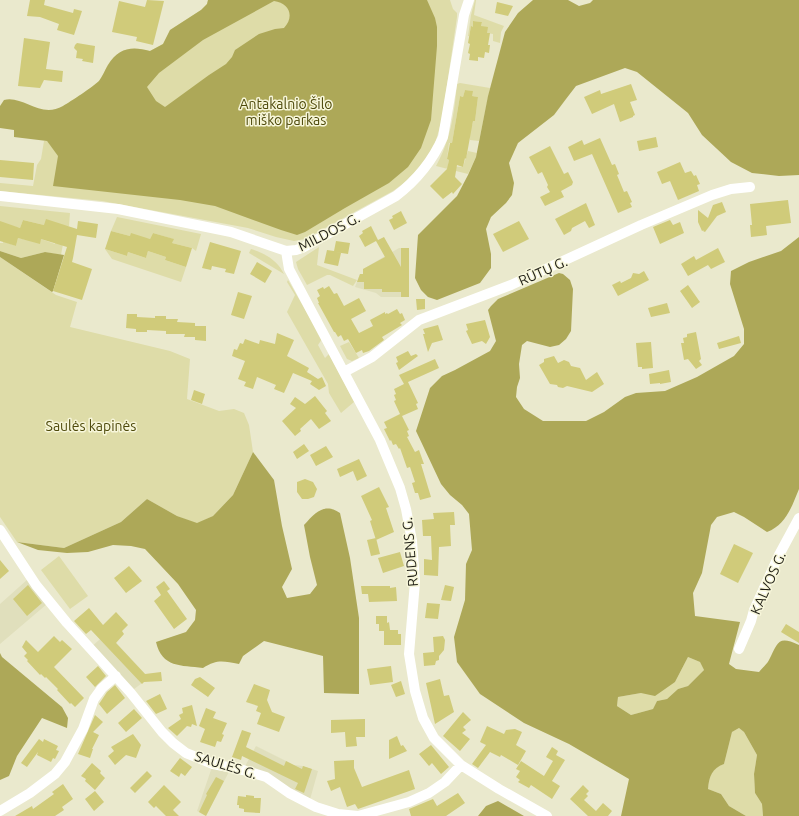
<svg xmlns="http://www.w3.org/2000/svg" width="799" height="816" font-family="Ubuntu,sans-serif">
<rect width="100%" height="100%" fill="#eae9cd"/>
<!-- built -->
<path fill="#e0dfbc" d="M399 248H409V297H381L376 293 355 287 360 274H363V269Z
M28 579 47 604 0 644V604Z
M107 633 149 678 130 692 90 648Z
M256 746 294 765 303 766 318 771 309 803 243 770Z
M213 764 231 768 206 816 197 811Z"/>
<!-- green -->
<path fill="#dedca8" d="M208 0H450L453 9 457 13V17L442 119 435 144 431 152 419 168 404 183 393 191 305 239 294 241 276 237 248 228 102 201 0 191V183L33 186 37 165 41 159 44 141H47L58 155 62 107C72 100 90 90 98 82 102 78 105 71 107 66 118 48 131 46 150 51L163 44 170 30 201 10 207 4Z
M475 0H476L474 15 504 26 501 32 500 43 493 41V34L487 33 481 26 482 22 474 21 473 27H471L469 36H468L471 15Z
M460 83 490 88 479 141 470 140V134L466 125 472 126 473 121H475L478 97 472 96V91L465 90 463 97 460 96 452 143H449L447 159 449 160 448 166 463 167 468 151 477 153 476 157 468 174 436 166C451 139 454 114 457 84Z
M0 206 70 213 69 226 44 225 23 220 20 228 0 223Z
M117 217 201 234 196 251 192 248 172 243 173 239 153 233 150 239 130 236 111 231Z
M18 238 27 240 28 238 41 239 55 244V242L63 244 61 255 45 252 21 258 0 251V243H3V241L16 246Z
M319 247 317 265 357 280 353 286 330 275H327L307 285 298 269 296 262Z
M105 249 127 256 128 252 146 258 148 251 166 257 165 260 186 267 181 282 112 259Z
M251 249C266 254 277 260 284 274L249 253Z
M0 257 56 295 77 302 70 327 170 351 190 359 187 399 219 411 234 409 244 413 249 425 253 452 233 495 213 516 197 524 177 516 147 499 121 522 64 548 17 542 0 517Z
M288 280 322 339 318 345 325 358 329 354 354 402 341 413 329 393 328 384 287 312 295 295 287 282Z
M349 342 359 358 352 361 347 359 340 346Z
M59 556 88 596 70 609 41 570Z
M688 657 700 662 704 670 688 686 678 689 667 699 657 701 653 709 631 715 617 706 618 697 641 693 675 682Z
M739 728 744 732 757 755 754 774 755 793 762 804 763 816H746L729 806 721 794 708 789C709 777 711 768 724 764L732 732Z"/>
<!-- forest -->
<path fill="#ada858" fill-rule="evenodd" d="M208 0H427L435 18 437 27V46L431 120 421 148 408 167 389 183 345 208 305 232 297 235 281 230 215 206 180 200 53 186 58 156 47 141 14 137V130L0 128V106L4 100C23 95 40 119 63 106 70 102 94 86 99 81 102 77 105 70 108 65 119 48 131 46 150 51L163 44 170 30 201 10 207 4ZM274 1C289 3 295 16 284 28L275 29 259 34 235 50 232 57 226 64 209 75 165 107 156 101 147 87 159 73 203 40Z
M533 0H568L579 6 590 3 593 0H799V175L779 176 752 173 731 162 702 135 688 113 637 72 625 68 576 86 566 99 554 115 518 143 509 163 514 183 512 195 506 203 491 217 486 229 491 254V268L480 283 437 300 428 297 421 290 415 278 418 235 457 196 468 175 476 157 488 96 505 32 518 13Z
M799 237V489C792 506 786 525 767 532L744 517 734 512 717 517 711 525 702 573 693 593 695 616 740 622 729 664 736 669 759 672C762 668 767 664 769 660 778 642 778 635 799 645V816H763L762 804 755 793 754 774 757 755 744 732 739 728 732 732 724 764C712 768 709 777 708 789L721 794 729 806 746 816H621L629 779 569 744 524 723 480 694 457 662 454 637 465 600 466 564 472 550 469 514 462 505 450 495 441 484 416 431 430 388 442 376 455 370 490 351 496 341 488 310 491 306 498 299 559 273 563 274 570 280 573 289 571 331 566 339 559 345 550 347 527 341 522 345 519 364 520 378 517 387 516 397 524 409 543 421H586L604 412 625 397 636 393 665 391 697 377 734 356 744 344V329L730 284 731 271 749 262 781 251ZM688 657 700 662 704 670 688 686 678 689 667 699 657 701 653 709 631 715 617 706 618 697 641 693 655 696 675 682Z
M0 251 21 258 45 252 64 255 53 291 52 292 0 257Z
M253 452 274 480 282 526 292 569 282 587 287 598 310 594 317 585 310 557 304 525C315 513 324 502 340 513L350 558 359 618V694L324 693 323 656 264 641 243 656 239 664C223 661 217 659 203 668 181 665 162 668 156 642L186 632 195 620 196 610 178 584 145 549 131 546 113 545 88 552 67 553 38 550 17 542 64 548 121 522 147 499 177 516 197 523 213 516 233 495Z
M0 653 2 657 62 707 68 718 67 728 42 718 17 756 9 776 0 780Z
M498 801 524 816H478L486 806Z"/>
<!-- building -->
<path fill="#d0cb7a" d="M30 0H45L44 5 73 13 74 9 82 11 74 35 57 30 59 24 40 17 27 16Z
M147 0 164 1 153 45 136 41 137 37 112 32 119 1 145 7Z
M497 2 513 6 508 16 495 13Z
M473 21 482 22 481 26 488 27 487 33H490L488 45H490L489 53 485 52 484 58 478 57V61L469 60 470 54 468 53 470 44 468 43 471 26 473 27Z
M24 38 50 42 46 69 63 71 62 82 44 80 40 88 18 86Z
M77 43 95 46 93 63 82 61 83 59 76 58 77 51 74 48 75 45Z
M631 84 637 100 630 102 635 115 633 116V117L620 122 614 104 592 114 584 97 600 90 601 94Z
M465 90 473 91 472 96 478 97 475 121H473L466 159 465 158 463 167 457 165 455 177 462 184 453 194 452 192 443 199 430 186 447 169 449 160 447 159 450 143H452L460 96 463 97Z
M656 137 658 147 639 151 637 141Z
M600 138 612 165 615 164 619 174 617 175 624 192 627 191 632 202 630 203 632 207 618 213 592 154 574 161 568 147 582 140 584 145Z
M550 146 564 174 568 172 573 182 572 185 561 191 564 197 545 206 540 197 550 192 547 187 548 185 542 172 538 174 529 157Z
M0 160 34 163 33 180 0 177Z
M680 162 685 173 691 171 694 176 696 175 700 184 697 185 699 191 678 200 670 181 662 184 657 172Z
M788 200 791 223 766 226 767 235 751 237 750 225H752L750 204Z
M722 202 726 212 717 216 705 232 703 231 704 230 702 231 698 222V210L708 218 713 205Z
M586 203 595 225 589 228 585 221 572 228 571 231 564 235 555 219Z
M401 211 407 223 394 230 389 220 393 218 392 216Z
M46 219 77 229 78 221 98 224 96 238 77 235 73 258 72 262 92 269 82 300 53 291 67 247 41 239 40 244 18 238 16 246 0 241V221L20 228 23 220 44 225Z
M670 220 673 225 680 222 684 233 660 244 653 227Z
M519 221 529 239 503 252 493 234Z
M371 226 378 240 384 237 401 267V248H409V297H401V292H382V289H364V282H357L360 274H363V269L385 257 376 241 365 247 359 236 363 233 362 231Z
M111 231 130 236 131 233 150 239 153 233 174 239 172 243 192 248 186 267 165 260 166 257 148 251 146 258 128 252 127 256 105 249Z
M336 241 350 243 348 254 335 252 341 253 338 266 324 263 327 250 334 251Z
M210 242 241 251 234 274 225 272 226 269 212 266 211 270 202 268Z
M718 248 725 262 711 269 708 265 688 276 681 264 694 256 696 260Z
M257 262 272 271 265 283 250 274Z
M644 271 649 280 618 296 612 285 620 281 621 283 631 278 633 273 639 274Z
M688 285 700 302 692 308 680 291Z
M329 286 334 294 337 293 344 306 359 298 366 311 351 319 359 333 373 326 370 320 385 312V314L387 313 388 314 397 309 400 314 402 313 405 320 400 323 402 325 382 337 384 340 369 351 363 353 362 350 356 353 348 339 344 341 341 335 338 337 335 332H334L318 303H319L317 298 320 296 317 290 323 287 324 289Z
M238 292 252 296 244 319 231 315Z
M416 299H425V309L417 310Z
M667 303 670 313 651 317 648 308Z
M127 314H137V317L155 318V316H166V319H178L177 322 195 323V326H206V341L195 340V337H184L185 334H166V331L147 330V332H136V329L126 328Z
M485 320 490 337 486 344 482 341 472 344 466 331 468 330 466 324Z
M438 325 443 340 432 343 428 352 423 334H425L423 329Z
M696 332 701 359 699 361 702 365 696 369 688 359 684 360 681 343H684L683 338 687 337V334Z
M277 333 294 340 287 356 309 368 307 372 318 379 322 377 326 386 319 390 310 384 312 381 293 373 284 393 274 389 276 385 257 377 253 389 244 386 246 382 238 379 245 361 232 356 234 349 237 350 240 343 243 344 245 339 259 344 260 340 275 344Z
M739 336 741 343 719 349 717 343Z
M651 342 653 368 642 369V367H638L636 343Z
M408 351 411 356 416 354 418 356 399 370 396 363 398 362 396 357Z
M554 356 558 363 564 360 569 362 571 366 580 368 586 380 597 372 604 384 592 392 567 386 563 388 558 387 557 385 550 384 539 365 544 362V359Z
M435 359 439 368 408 382 418 403 416 404 418 409 402 416 409 430 407 431 409 436 407 437 415 452 419 450 424 464H421L431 497 420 500 418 493H415L412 483 415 482 410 467 407 468 400 448 399 449 396 444 393 445 391 440 390 441 384 429 387 428 384 422 400 414 394 401 396 400 394 395 396 394 394 389 404 384 399 375Z
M669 370 671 382 660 384V383L650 384 649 374Z
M194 390 205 394 202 404 191 400Z
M315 396 327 411 325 413 331 421 319 429 311 419 300 429 301 431 295 436 282 421 296 408 290 404 295 397 305 404Z
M304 444 309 451 297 459 293 452Z
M326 446 333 457 316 466 310 455Z
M359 459 367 476 357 481 353 471 340 477 337 469Z
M305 479 313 482 317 489 314 497 308 499H302L297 492V482Z
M379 487 389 507 386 508 394 532 376 540 370 521 372 520 361 496Z
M454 512 455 525H450L451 546 439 547 438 576 424 575V559L432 560 431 536H423L422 520 434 519 433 513Z
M376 538 380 554 371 556 367 540Z
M734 544 753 553 738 583 720 574Z
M400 552 404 566 383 573 378 558Z
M0 560 9 571 0 579Z
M129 566 142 581 126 593 114 578Z
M164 581 170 589 167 591 187 619 174 629 154 601 161 595 156 587Z
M28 585 42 603 27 616 13 599Z
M445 585 454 587 451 601 441 600Z
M361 586H390V588L396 587 397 601 369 602 368 594H362Z
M427 603 440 604 438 619 425 618Z
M89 608 103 625 116 612 128 625 122 631 124 634 116 643 145 674 161 672 162 681 144 682 142 684 91 630 86 634 74 621Z
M376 616H387V623L389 622 390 630H398V634H401V645H384V631H379V624H376Z
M786 624 799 632V643L781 632Z
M54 636 60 642 62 640 72 649 54 667 84 698 75 707 71 703 70 704 57 690 58 689 46 677 45 678 41 674 40 675 27 661 28 660 24 656 27 653 22 647 26 640 38 652Z
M443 636 445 640 444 650 439 656V660L436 661 435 665 424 666 423 653 434 652 433 637Z
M98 666 106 676 95 687 86 677Z
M391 666 393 682 370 685 367 669Z
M200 677 215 688 208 697 191 685 195 679Z
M440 679 444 696 449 695 454 712 435 724 426 683Z
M401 681 405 694 396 697 391 685Z
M254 684 270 690 267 700 272 712 285 717 279 732 257 724 261 713 256 711 258 706 246 702Z
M115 685 125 698 107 714 99 704 107 692Z
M160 694 167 709 156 714 146 701Z
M192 705 197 726 192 724 191 727 187 726 177 736 168 728 181 719 179 715 183 713 182 708Z
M206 708 216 712 213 718 227 723 222 734 224 735 221 742 217 741 215 747 200 742 205 729 199 726Z
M134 709 142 718 126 732 118 723Z
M463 712 471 720 463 727 466 730 462 733 470 739 460 751 443 736Z
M95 715 103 722 93 732 99 735 92 749H93L90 758 78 754Z
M365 719V737H356L357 746 346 747 345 732 331 733V720Z
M487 726 504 734 506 730 515 729 522 732 516 745 526 751 518 765 501 755 500 757 490 752 478 768 472 764 486 745 480 742Z
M242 730 251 733 246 747 284 766 286 761 302 769 303 766 312 769 304 793 295 789 298 783 242 756 241 760 232 757Z
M133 734 141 745 136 758 126 755 115 765 108 756 114 751 111 747Z
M397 736 401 746 403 745 407 751 389 759V740Z
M39 739 43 742 44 739 58 746 56 750 59 751 55 759 53 758 51 762 37 755 38 752 27 767 21 763Z
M431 745 449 767 441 774 432 763 429 766 419 754Z
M552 747 558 751 556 755 565 760 552 781 560 786 552 799 531 785 529 788 518 782 520 780 516 777 520 771 516 769 521 761 544 776 553 761 546 757Z
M180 758 192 767 185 776 181 773 179 777 170 771Z
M354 760V768L362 787 409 770 415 789 358 809 355 804 347 807 340 787 331 791 327 781 335 779 334 761Z
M92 763 101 771 100 773 105 778 95 790 85 781 86 779 81 776Z
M147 771 152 776 135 793 130 788Z
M216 777 224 781 206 816 199 812 207 795 206 794Z
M63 784 73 799 62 807 64 810 55 816H15L32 806 33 809 54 794 52 792Z
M164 785 181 802 173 810 179 816H166L156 806 154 808 148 802Z
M583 785 589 791 586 794 588 796 584 800 596 811 603 803 612 811 608 816H588L570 799Z
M95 791 104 802 94 811 85 799Z
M458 793 465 803 446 816H411L409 809 433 799 437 806Z
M246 795 254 796V798H261L260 813 244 812V809L239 808V805H237L238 796 246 797Z"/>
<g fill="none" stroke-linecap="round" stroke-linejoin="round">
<!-- street -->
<path stroke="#fff" stroke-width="10" d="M0 196 118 209 231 232 286 251 296 250 302 248 396 196C417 180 432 162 443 137L464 15 469 0
M286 251 289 269 380 440 400 488 406 509 412 541 415 582 409 654 415 691 423 718 434 738 461 765 499 789 547 816
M344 372 372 357 419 320 511 285 641 225 712 195 731 189 750 187
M0 530 36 585 67 623 130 692 162 732 173 743 186 753 213 764 243 770 266 777 289 793 316 807 338 814 358 816 409 802 429 793 445 782 461 765
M739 649 751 621 754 610 779 555 799 518
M0 811 30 793 55 774 65 762 83 729 94 699 102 688 116 676"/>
</g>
<g text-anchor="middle" stroke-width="3" stroke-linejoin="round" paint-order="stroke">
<!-- park labels -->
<g font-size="14" fill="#4e4a0b" stroke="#f7f6da">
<text x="286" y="109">Antakalnio Šilo<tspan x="286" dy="16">miško parkas</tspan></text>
<text x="91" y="431">Saulės kapinės</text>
</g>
<!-- street labels -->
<g font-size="14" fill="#1f1e15" stroke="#f7f6da">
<text transform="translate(329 232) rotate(-27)" y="5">MILDOS G.</text>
<text transform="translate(543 271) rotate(-24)" y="5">RŪTŲ G.</text>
<text transform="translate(410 552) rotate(-95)" y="5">RUDENS G.</text>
<text transform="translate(768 583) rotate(-66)" y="5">KALVOS G.</text>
<text transform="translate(226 765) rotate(17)" y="5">SAULĖS G.</text>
</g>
</g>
</svg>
